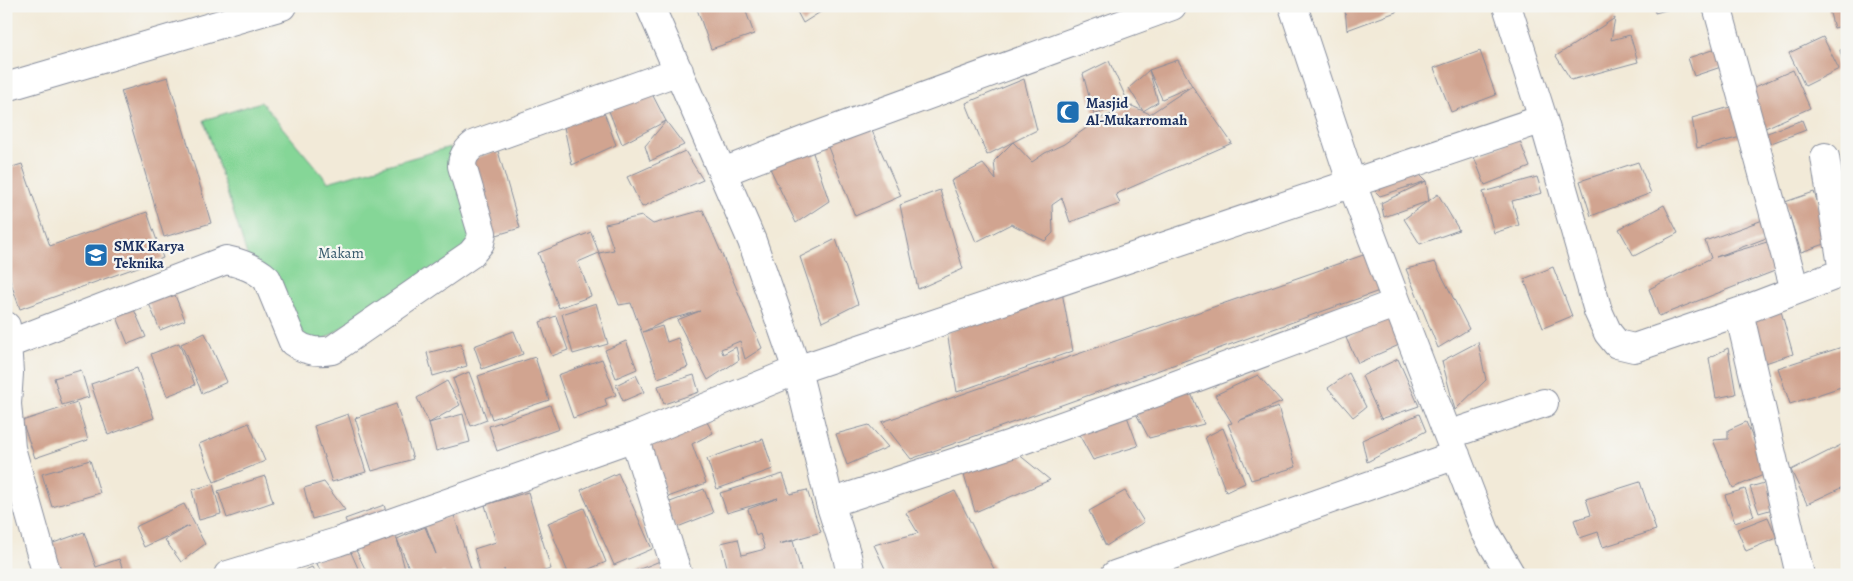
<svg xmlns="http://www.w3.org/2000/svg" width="1853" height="581" font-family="Alegreya,serif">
<rect width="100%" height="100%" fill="#f6f6f2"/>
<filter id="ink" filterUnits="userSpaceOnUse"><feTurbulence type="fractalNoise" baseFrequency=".02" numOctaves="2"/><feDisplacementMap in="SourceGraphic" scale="10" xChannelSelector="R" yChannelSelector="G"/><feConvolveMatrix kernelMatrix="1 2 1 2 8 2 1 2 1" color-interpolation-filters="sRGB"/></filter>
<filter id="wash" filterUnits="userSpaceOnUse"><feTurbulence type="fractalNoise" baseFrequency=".0096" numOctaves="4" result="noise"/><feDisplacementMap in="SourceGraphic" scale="20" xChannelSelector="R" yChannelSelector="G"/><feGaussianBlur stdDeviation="1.12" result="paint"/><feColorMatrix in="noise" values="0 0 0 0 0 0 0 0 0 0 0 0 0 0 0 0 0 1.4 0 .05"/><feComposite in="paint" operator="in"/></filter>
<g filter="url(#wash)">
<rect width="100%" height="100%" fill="#f2ead8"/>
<!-- green -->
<path fill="#85d697" stroke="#50827a" d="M261 102 328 182 450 147 473 218 475 244 313 346 248 258 204 120Z"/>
<g id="blocks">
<!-- building -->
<path fill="#d1a490" d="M696 6H744L754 34 711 49Z
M794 6H830L803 23Z
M1343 6H1397L1396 12 1347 30 1345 9Z
M1654 6H1677V7L1655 13Z
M1828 6H1847V25L1834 28Z
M1615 18 1611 40 1630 35 1638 62 1571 80 1556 56Z
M1823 37 1839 69 1805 86 1789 53Z
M1718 48 1724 66 1694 76 1688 58Z
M1847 48V74H1846L1840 50Z
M1480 51 1496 95 1451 112 1434 68Z
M1178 60 1192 86 1232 143 1116 194 1120 204 1070 222 1062 198 1052 205 1053 233 1045 241 1011 224 976 242 951 181 983 164 996 180 994 161 1013 142 1032 162 1045 153 1064 144 1099 119 1132 106 1150 114 1192 86 1162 99 1149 70Z
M1109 61 1128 102 1094 115 1083 74Z
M1149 70 1158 102 1143 111 1129 88Z
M1793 70 1810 108 1763 129 1746 91Z
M168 77 211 223 164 237 121 91Z
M1024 79 1037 130 987 155 966 103Z
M650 90 666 121 622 144 609 111Z
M1737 105 1745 136 1697 148 1692 118Z
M602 107 616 145 572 165 564 127Z
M1802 120 1806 130 1766 145 1762 135Z
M666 121 684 145 650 161 645 146Z
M869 124 901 196 855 216 826 142Z
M1519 139 1530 167 1485 185 1474 157Z
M809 141 829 201 796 223 767 162Z
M498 151 520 228 490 237 468 160Z
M685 151 703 180 642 207 627 177Z
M1638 162 1651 193 1591 216 1580 181Z
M22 164 50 246 147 212 163 258 20 309 6 269V169Z
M1414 169 1426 181 1429 201 1384 217 1381 203 1426 181 1380 196 1369 185Z
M1537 177 1542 193 1512 201 1519 225 1494 233 1483 192Z
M940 190 963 269 918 289 900 205Z
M1814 192 1831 242 1801 252 1785 202Z
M1438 194 1459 230 1420 244 1404 219Z
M1664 205 1678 233 1634 256 1619 229Z
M703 210 762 348 745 359 740 341 721 349 723 354 736 347 739 360 708 380 677 320 700 311 667 320 643 332 662 326 667 342 678 338 688 367 658 378 631 303 619 305 599 253 578 262 591 296 559 308 538 253 591 232 599 253 614 250 605 224 642 216 653 224Z
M1771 217 1777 234 1716 257 1774 240 1785 267 1659 316 1649 289 1711 258 1705 241Z
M836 239 858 304 822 322 800 257Z
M1372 252 1382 290 911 459 882 422Z
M1435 262 1469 329 1438 348 1406 269Z
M1553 267 1572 316 1543 328 1524 279Z
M170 283 185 320 160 330 145 294Z
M1062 292 1073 351 957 392 947 332Z
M129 298 146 337 128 344 112 305Z
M596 303 608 344 573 354 562 314Z
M1781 311 1793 354 1759 365 1749 318Z
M1390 315 1406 342 1358 363 1346 338Z
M556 316 568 350 552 356 540 322Z
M514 331 523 354 482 369 474 346Z
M205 333 227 382 202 393 181 344Z
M626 341 637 369 616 378 605 350Z
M1478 342 1486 380 1455 410 1442 361Z
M179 343 195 385 167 396 151 354Z
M461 344 467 366 433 376 427 353Z
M1842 347 1847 362V385L1790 404 1778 368Z
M1728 348 1736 394 1716 398 1709 358Z
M535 357 549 400 492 419 478 376Z
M602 359 616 395 605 399 607 406 573 418 558 375Z
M1398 359 1419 406 1381 419 1362 376Z
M137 368 154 418 108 435 91 384Z
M81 370 89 397 62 405 54 378Z
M469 372 487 420 471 426 453 379Z
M1349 373 1366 407 1353 417 1328 388Z
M636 375 644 392 623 401 616 385Z
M694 375 699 392 664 404 658 386Z
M1258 375 1282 402 1238 421 1278 407 1296 467 1251 480 1228 424 1232 423 1215 395Z
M447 381 460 405 429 423 417 398Z
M1188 386 1204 424 1149 438 1133 408Z
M77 403 88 440 35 458 22 421Z
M396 404 413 459 372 471 355 418Z
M550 405 559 429 497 451 489 426Z
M1125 411 1138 446 1093 460 1076 429Z
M702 413 713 433 692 444 706 483 668 497 646 439Z
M348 414 366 472 332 482 314 426Z
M463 414 470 442 436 451 429 423Z
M1419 414 1426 431 1367 462 1362 440Z
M1746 422 1768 473 1733 488 1713 440 1728 439V430Z
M249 423 265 461 214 482 199 444Z
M869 425 888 447 847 465 836 434Z
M1223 428 1245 483 1226 492 1205 437Z
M763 439 773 469 717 489 707 459Z
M1847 442V485L1807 504 1791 470Z
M1012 449 1050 480 975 512 961 464Z
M90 460 100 493 52 507 42 474Z
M618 473 652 549 614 565 581 490Z
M783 474 790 494 807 490 821 532 779 544 793 541 802 575H729L721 543 738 539 742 555 765 549 760 534 756 536 748 509 778 498 727 513 720 493Z
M265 476 273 502 227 518 218 491Z
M324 482 345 510 312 519 304 488Z
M1640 482 1656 530 1603 547 1598 532 1580 538 1574 520 1591 515 1586 499Z
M1768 482 1776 508 1759 513 1750 487Z
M213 484 221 514 199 520 192 490Z
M704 489 713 513 675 528 665 504Z
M1745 489 1754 516 1735 523 1725 495Z
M955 491 994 569 980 575H888L874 545 918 533 906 513Z
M1125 491 1144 522 1106 546 1089 511Z
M528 492 551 569 530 575H506L504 569 505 575H481L474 549 496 542 485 505Z
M184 504 205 544 181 562 165 540 189 526 144 547 135 527Z
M384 505 388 518 350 531 345 519Z
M584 508 606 562 575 575H569L548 523Z
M454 515 473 575H445L444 572 439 575H412L397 539 406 573 402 575H368L354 546 392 531 397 539 425 527 436 554 425 524Z
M1768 517 1777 538 1746 551 1737 529Z
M84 532 96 567 119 559 125 575H55L45 546Z
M349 548 361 575H322L315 559Z
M660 561 665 575H625Z
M312 567 316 575H294Z"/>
</g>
</g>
<g filter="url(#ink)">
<use href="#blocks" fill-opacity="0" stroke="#868c9b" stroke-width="1"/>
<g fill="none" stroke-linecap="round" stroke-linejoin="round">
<!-- street casing -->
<g stroke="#868c9b" stroke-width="30">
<path id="street" d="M650 6 752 241 797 370 830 503 847 556 851 575
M1293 6 1352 184 1397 303 1485 531 1511 575
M1507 6 1543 119 1598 311 1608 333 1617 344 1634 348 1739 312 1847 271
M1717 6 1795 290
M6 87 282 6
M1825 157 1843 272
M723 172 808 139 1172 6
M1739 312 1800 575
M6 326 9 373 7 404 11 448 6 449
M8 344 226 260C240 263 256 268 267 279L293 342C305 351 317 353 332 350L471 254 480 243 482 233 462 166C462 156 467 150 475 144L679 71
M1448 435 1544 403
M634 437 678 575
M11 448 47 575
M830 503 1011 444 1157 392 1397 303
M228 575 337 542 634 437 797 370 1543 119
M1115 575 1456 455"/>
</g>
<!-- street -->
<use href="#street" stroke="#fff" stroke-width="28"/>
</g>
</g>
<!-- icons -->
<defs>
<g id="mosque-square" transform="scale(1.25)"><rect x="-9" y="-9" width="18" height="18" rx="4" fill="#1f6fb2" stroke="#f6f6f2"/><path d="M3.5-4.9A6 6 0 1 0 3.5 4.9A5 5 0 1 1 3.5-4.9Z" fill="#fff"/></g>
<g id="school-square" transform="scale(1.25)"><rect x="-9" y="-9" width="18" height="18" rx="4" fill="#1f6fb2" stroke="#f6f6f2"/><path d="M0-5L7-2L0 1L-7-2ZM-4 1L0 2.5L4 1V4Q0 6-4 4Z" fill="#fff"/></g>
</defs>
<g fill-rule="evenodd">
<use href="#mosque-square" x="1068" y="112"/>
<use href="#school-square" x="96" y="255"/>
</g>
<g text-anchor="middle" stroke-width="4.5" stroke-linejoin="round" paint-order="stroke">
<!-- poi labels -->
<g font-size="15" font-weight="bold" fill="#1b2f5e" stroke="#f6f6f2" text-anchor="start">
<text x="1086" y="108">Masjid<tspan x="1086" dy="17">Al-Mukarromah</tspan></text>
<text x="114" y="251">SMK Karya<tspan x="114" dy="17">Teknika</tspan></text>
</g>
<!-- park labels -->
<g font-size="15" fill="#36596c" stroke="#f6f6f2">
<text x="341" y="258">Makam</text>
</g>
</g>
<!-- margin -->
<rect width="1853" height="581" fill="none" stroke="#f6f6f2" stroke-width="25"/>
</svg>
